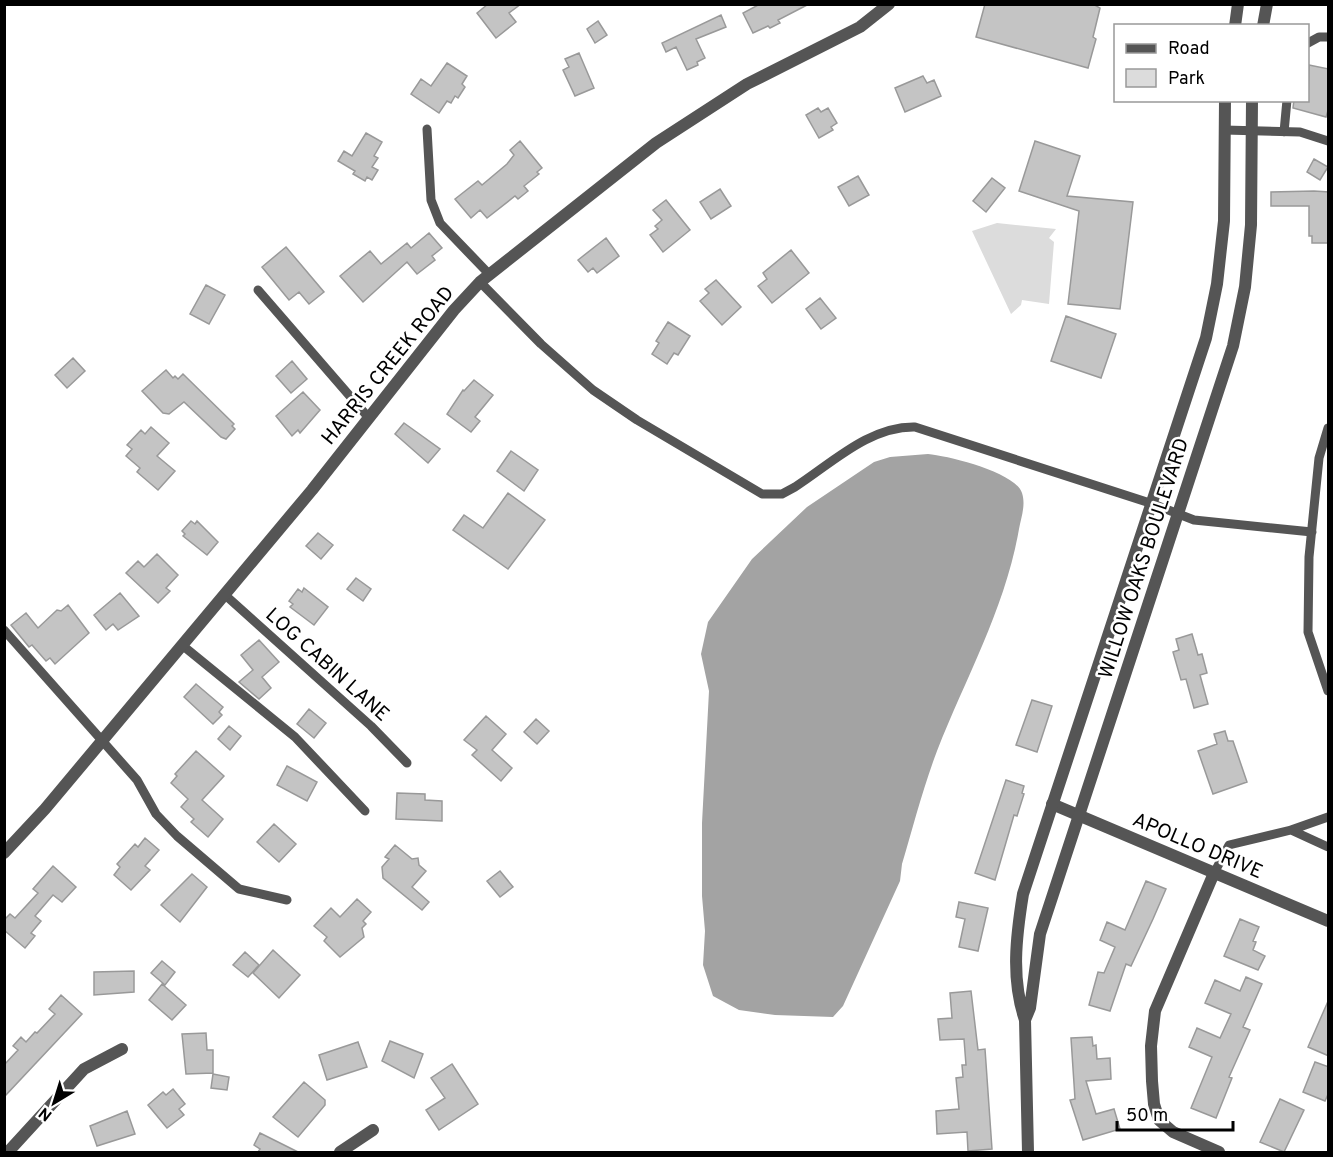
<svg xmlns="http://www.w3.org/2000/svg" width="1333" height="1157" font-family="Overpass,sans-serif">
<rect width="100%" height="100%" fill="#fff"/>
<!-- green -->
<path fill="#dcdcdc" d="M997 223 1056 229 1049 238 1054 242 1049 304 1022 300 1021 305 1011 314 972 231Z"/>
<!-- water -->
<path fill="#a3a3a3" d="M928 454C949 456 1015 472 1022 493 1026 505 1021 518 1019 529 1005 609 966 677 937 751 923 788 913 827 902 864L900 881 843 1006 833 1017 775 1015 739 1010 713 996 703 965 705 931 702 896V823L709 691 701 654 708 622 752 559 807 507 874 462 890 457Z"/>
<!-- building -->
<path fill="#c4c4c4" stroke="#999" stroke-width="1.5" d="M488 4H521L509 13 516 22 496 38 477 13Z
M760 4H809L778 20 780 23 770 28 768 26 753 33 743 13Z
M985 4H1093L1100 8 1093 37 1096 39 1088 68 976 37Z
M721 15 726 27 696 39 705 58 697 62 698 65 687 70 676 47 666 52 662 43Z
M598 21 607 35 595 43 587 29Z
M579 53 594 88 575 96 563 70 569 67 565 59Z
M447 63 467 76 462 84 465 87 458 98 455 96 451 103 447 101 439 113 411 94 421 79 431 86Z
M1309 65 1329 69V107L1326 117 1293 108 1294 100H1308Z
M923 76 927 83 934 80 941 96 905 112 895 88Z
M818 108 821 112 828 108 837 123 831 127 833 130 819 138 806 115Z
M366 133 382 142 374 156 378 158 372 167 378 170 372 180 367 177 365 181 353 174 355 171 338 161 344 151 352 156Z
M520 141 542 168 537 172 539 174 524 186 528 191 518 199 515 196 487 218 480 210 471 218 455 199 478 181 482 185 507 164 514 155 510 150Z
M1035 141 1080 156 1067 196 1133 202 1120 309 1068 304 1079 211 1019 191Z
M1314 159 1328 167 1320 180 1307 172Z
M858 176 869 195 849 206 838 187Z
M992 178 1005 188 986 212 973 201Z
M720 189 731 206 711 219 700 202Z
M1314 191 1329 192V243H1312V236H1309V206H1271V192Z
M666 200 690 230 663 252 650 235 658 229 655 226 662 220 653 210Z
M429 233 442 248 432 256 435 260 417 274 407 262 363 302 340 276 370 251 381 264 407 243 411 248Z
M606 238 619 256 597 273 593 268 588 272 578 260Z
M286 247 324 292 309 304 299 292 289 300 262 267Z
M791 250 809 273 772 303 758 286 767 279 763 273Z
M716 280 741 307 722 325 700 301 709 293 705 289Z
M206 285 225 295 209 324 190 314Z
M820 298 836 318 821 329 806 309Z
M1066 316 1116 334 1101 378 1051 361Z
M668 322 690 336 678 355 674 353 667 364 652 354 659 343 656 341Z
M73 358 85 371 67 388 55 375Z
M292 361 307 379 291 393 276 376Z
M166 370 173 378 175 376 178 379 183 374 234 424 232 426 235 429 226 439 221 437 184 402 169 414 163 413 142 391Z
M474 380 493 395 475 417 480 421 471 432 447 414 463 390 464 391Z
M303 392 320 410 300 433 298 430 292 436 276 416Z
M404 423 440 449 428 463 395 434Z
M151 427 169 443 157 456 175 471 158 490 137 472 140 468 126 456 132 449 127 445 141 430 145 434Z
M511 451 538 470 524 491 497 471Z
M508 493 545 520 508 569 453 530 464 515 483 528Z
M191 521 195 524 197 521 218 542 207 555 183 536 185 534 182 531Z
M318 533 333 545 321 559 306 546Z
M157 554 178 575 166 588 170 591 158 603 126 573 138 561 144 567Z
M356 578 371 589 363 601 347 589Z
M304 588 328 607 314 625 290 607 293 604 289 601 298 589 302 592Z
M120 593 139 616 118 630 113 624 106 630 94 615Z
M68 605 89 633 55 664 50 658 46 661 32 645 29 647 11 625 26 613 38 628 57 610 61 611Z
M1192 634 1198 655 1202 654 1207 673 1200 675 1208 704 1194 708 1186 679 1181 680 1173 652 1179 650 1176 639Z
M259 640 279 662 262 677 271 688 259 699 239 682 253 670 241 655Z
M196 684 223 707 219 712 222 715 213 724 184 697Z
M1032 700 1052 706 1037 752 1016 745Z
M309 709 326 723 314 738 297 724Z
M486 716 506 734 492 750 512 768 501 781 472 755 477 750 464 740Z
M536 719 549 731 537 744 524 732Z
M229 726 241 736 230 750 218 739Z
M1225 731 1228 741H1233L1247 782 1213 794 1198 751 1217 744 1214 734Z
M196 751 224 776 202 800 223 819 208 837 191 822 194 819 181 807 188 799 171 783 177 776 175 774Z
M287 766 317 782 307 801 277 785Z
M1006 780 1024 786 1022 793 1024 794 1017 816 1014 815 995 880 975 873Z
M397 793 425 794V800L442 801V821L396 819Z
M274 824 296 844 279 862 257 842Z
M145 838 159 850 145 866 150 870 131 890 114 875 120 867 117 864 135 844 138 847Z
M395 845 412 859 418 858 419 865 426 871 412 887 429 902 422 910 383 878 382 867 389 859 385 857Z
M53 866 76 887 62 902 53 895 35 916 41 921 31 933 35 936 25 948 4 930V920L10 914 15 918 38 893 33 889Z
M500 871 513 887 500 897 487 881Z
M192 874 207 887 180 922 161 905Z
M1146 881 1166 889 1153 919 1131 966 1126 964 1110 1011 1089 1005 1098 972 1104 973 1115 947 1100 940 1107 922 1125 930Z
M357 899 371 912 363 921 366 924 362 928 364 937 340 957 324 941 327 937 314 926 331 908 340 917Z
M959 902 988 908 978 951 959 947 965 919 956 917Z
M1240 919 1259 927 1253 941 1256 942 1253 950 1265 956 1258 970 1224 956Z
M273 950 300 975 279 998 253 973Z
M245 952 259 965 248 977 233 965Z
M162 961 175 972 165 985 151 973Z
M134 971V992L94 995V972Z
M1246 977 1262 984 1243 1027 1250 1030 1229 1077 1232 1078 1216 1118 1191 1108 1212 1057 1189 1047 1197 1028 1220 1038 1231 1014 1205 1003 1215 980 1240 991Z
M162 984 186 1005 172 1020 149 1000Z
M971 991 978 1050 985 1049 992 1149 968 1151 967 1132 937 1134 936 1111 959 1109 956 1078 963 1077 962 1065H966L964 1039 940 1040 938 1019 952 1018 950 993Z
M61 995 82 1014 4 1097V1065L18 1050 13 1046 21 1037 26 1042 35 1032 37 1033 55 1014 49 1009Z
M1329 999V1056L1308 1047Z
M206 1033 207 1050H213V1073L186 1074 182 1034Z
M1092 1037 1093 1046 1096 1045 1097 1059 1110 1058 1111 1079 1086 1081 1096 1114 1114 1109 1120 1129 1083 1140 1070 1100 1075 1099 1071 1038Z
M390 1041 423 1054 414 1078 382 1061Z
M358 1042 367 1067 327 1080 319 1055Z
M1315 1062 1329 1067V1092L1325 1101 1303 1092Z
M452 1064 478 1104 439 1130 426 1110 445 1098 431 1078Z
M213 1074 229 1077 227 1090 211 1088Z
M304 1082 325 1100V1105L298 1137 273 1117Z
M173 1089 185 1104 179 1109 184 1115 167 1128 148 1105 163 1092 166 1095Z
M1280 1099 1304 1110 1284 1152 1260 1142Z
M127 1111 135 1134 97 1146 90 1126Z
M260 1133 298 1152H258L260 1149 254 1145Z"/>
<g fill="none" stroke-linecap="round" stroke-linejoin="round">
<!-- service -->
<path stroke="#555" stroke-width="9" d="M1308 43 1319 37H1328
M427 129 431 200 440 223 489 274
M1224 130 1300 132 1328 141
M1284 132 1287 100
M480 282 541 344 593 390 637 420 762 494H782L795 487C831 464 869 426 915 427L1153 504 1194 520 1312 532
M258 290 368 417
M1328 428 1319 458 1309 557 1308 632 1328 691
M224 594 371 726 407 763
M4 630 137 780 156 814 177 836 239 889 287 900
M182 645 295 737 365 811
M1291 830 1328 847
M1214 873 1229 845 1291 830 1328 817"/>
<!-- minor -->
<path stroke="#555" stroke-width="12" d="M1052 804 1328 921
M1214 873 1155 1011 1151 1046 1152 1081 1154 1104 1159 1120 1173 1132 1219 1152
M8 1152 84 1069 122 1049
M340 1152 373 1130"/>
<!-- tertiary -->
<path stroke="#555" stroke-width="12" d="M1235 26 1238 4
M1263 26 1267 4
M4 853 45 809 312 490 454 310 480 282 656 143 747 84 860 27 889 4
M1025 1020 1030 1008 1040 934 1233 346 1245 287 1251 225 1252 100
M1028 1152 1025 1020C1011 979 1016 937 1023 894L1206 338 1217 284 1224 221 1225 100"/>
</g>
<g text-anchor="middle" stroke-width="5" stroke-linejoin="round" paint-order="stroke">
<!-- street labels -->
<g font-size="20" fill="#000" stroke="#fff">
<text transform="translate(387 365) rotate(-51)" y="7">HARRIS CREEK ROAD</text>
<text transform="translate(1143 558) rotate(-72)" y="7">WILLOW OAKS BOULEVARD</text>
<text transform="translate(328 664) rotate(42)" y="7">LOG CABIN LANE</text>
<text transform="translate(1198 845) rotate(23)" y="7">APOLLO DRIVE</text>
</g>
</g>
<!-- border -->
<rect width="1333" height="1157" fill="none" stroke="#000000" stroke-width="12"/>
<!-- legend -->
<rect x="1114" y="24" width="195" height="78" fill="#ffffff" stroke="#999999" stroke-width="1.5"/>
<rect x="1126" y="44" width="30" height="9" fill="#555555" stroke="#999999" stroke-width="1.5"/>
<text x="1168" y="54" font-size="18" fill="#000000">Road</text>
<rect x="1126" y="69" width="30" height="18" fill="#dcdcdc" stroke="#999999" stroke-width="1.5"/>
<text x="1168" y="84" font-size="18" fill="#000000">Park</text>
<!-- north arrow -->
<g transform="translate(54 1103) rotate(218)" stroke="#ffffff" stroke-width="4.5" paint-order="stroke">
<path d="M0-4.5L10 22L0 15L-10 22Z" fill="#000000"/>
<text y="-9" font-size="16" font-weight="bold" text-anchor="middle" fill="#000000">N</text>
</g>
<!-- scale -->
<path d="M1117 1121v9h116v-9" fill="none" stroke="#000000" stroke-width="3"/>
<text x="1126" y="1121" font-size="18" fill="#000000" stroke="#ffffff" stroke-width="4.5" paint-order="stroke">50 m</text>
</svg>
